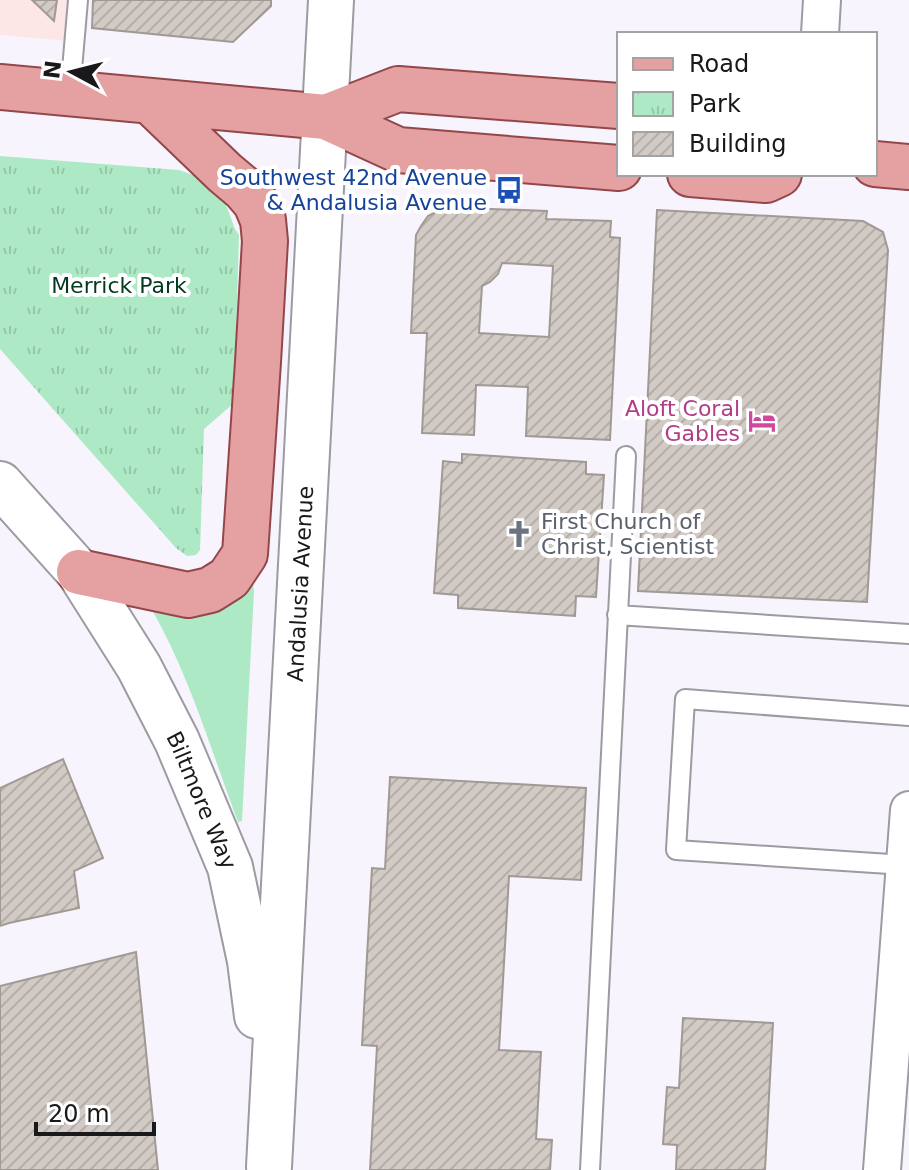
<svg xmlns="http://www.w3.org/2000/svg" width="909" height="1170" font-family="'DejaVu Sans',sans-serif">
<defs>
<pattern id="park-tufts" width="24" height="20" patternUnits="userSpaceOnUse" patternTransform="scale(2)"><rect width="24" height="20" fill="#ace9c4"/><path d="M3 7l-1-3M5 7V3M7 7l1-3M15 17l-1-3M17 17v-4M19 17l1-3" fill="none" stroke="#93c7a8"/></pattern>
<pattern id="building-hatch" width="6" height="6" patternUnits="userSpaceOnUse" patternTransform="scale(2)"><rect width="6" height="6" fill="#d2cac4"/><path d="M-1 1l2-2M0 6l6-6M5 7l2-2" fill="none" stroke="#b4ada8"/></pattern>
</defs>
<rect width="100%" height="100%" fill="#f7f4fd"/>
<!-- commercial -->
<path fill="#fce6e6" d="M0 0H73L70 41 0 35Z"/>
<!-- grass -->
<path fill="#ace9c4" d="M250 582 253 584 254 591 242 821 238 822C211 750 189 674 151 608Z"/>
<!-- park -->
<path fill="url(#park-tufts)" d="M0 156 179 170 210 181 222 194 235 229 239 235 234 403 204 429 200 550 196 555 187 556 176 548 0 349Z"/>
<!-- building -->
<path fill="url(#building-hatch)" stroke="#a19994" stroke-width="2" fill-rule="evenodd" d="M32 0H57L54 21Z
M93 0H271V6L233 42 92 28Z
M465 208 547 211 546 219 611 221 610 237 620 238 610 440 526 436 528 387 476 385 474 435 422 433 427 333H411L416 235 421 226 428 216 438 211 448 209 465 210ZM502 263 553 266 549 337 479 333 482 286 490 282 498 274Z
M657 210 863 221 883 232 888 250 867 602 638 591Z
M462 454 586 462V474L604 475 596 597 576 596 575 616 458 608V595L434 593 443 461 462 463Z
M63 759 103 858 74 871 79 908 9 923 0 926V788Z
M390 777 586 788 581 880 509 876 499 1050 541 1052 536 1139 552 1140 550 1170H370L377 1046 362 1045 372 868 385 869Z
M136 952 158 1170H0V986Z
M683 1018 773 1023 765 1170H676L677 1145 663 1144 667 1087 679 1088Z"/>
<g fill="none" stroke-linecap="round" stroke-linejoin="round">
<!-- service casing -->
<g stroke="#9d9ba2" stroke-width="22">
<path id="service" d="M70 93 78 0
M617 615 909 634
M905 865 676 850 685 699 909 716
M590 1170 626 456"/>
</g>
<!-- minor casing -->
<g stroke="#9d9ba2" stroke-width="40">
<path id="minor" d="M820 34 822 0
M882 1170 909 810"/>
</g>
<!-- tertiary casing -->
<g stroke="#9d9ba2" stroke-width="48">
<g id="tertiary">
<path id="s1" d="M0 484 79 572 139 667 177 741 230 867 250 961 257 1016"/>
<path id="s2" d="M269 1167 331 0"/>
</g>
</g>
<!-- primary casing -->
<g stroke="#93474a" stroke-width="48">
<path id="primary" d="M0 87 326 117 398 150 619 168
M326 117 398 89 619 106
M875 164 909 167
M690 174 766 180 779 174
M79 572 188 595 210 590 229 578 245 554 258 362 265 241 263 220 256 203 244 189 225 173 150 101"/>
</g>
<!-- service -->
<use href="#service" stroke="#fff" stroke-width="18"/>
<!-- minor -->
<use href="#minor" stroke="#fff" stroke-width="36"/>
<!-- tertiary -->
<use href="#tertiary" stroke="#fff" stroke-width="44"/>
<!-- primary -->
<use href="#primary" stroke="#e5a0a2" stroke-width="44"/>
</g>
<!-- icons -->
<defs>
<g id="bus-bare" transform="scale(2.16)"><path d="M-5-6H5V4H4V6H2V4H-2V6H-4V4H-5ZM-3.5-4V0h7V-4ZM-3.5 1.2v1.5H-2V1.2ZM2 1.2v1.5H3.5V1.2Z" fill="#1a4fb4" stroke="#fff" stroke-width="2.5" paint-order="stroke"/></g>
<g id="hotel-bare" transform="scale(2.16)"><path d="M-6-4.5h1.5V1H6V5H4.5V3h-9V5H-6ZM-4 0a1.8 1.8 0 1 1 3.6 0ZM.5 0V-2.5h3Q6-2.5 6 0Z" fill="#d1479c" stroke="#fff" stroke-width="2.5" paint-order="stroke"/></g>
<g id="church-bare" transform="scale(2.16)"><path d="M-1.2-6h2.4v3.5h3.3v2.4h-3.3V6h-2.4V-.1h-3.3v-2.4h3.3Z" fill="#6b7280" stroke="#fff" stroke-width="2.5" paint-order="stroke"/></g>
</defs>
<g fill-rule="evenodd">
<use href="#bus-bare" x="509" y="190"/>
<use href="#hotel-bare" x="762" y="421"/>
<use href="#church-bare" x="519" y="534"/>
</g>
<g text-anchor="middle" stroke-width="8" stroke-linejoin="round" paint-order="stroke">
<!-- transit labels -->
<g font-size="22" fill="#164399" stroke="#fff" text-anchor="end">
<text x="487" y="185">Southwest 42nd Avenue<tspan x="487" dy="25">&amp; Andalusia Avenue</tspan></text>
</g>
<!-- park labels -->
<g font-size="22" fill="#033921" stroke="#fff">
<text x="119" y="293">Merrick Park</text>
</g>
<!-- hotel labels -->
<g font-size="22" fill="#b23c85" stroke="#fff" text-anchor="end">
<text x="740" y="416">Aloft Coral<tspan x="740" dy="25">Gables</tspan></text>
</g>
<!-- worship labels -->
<g font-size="22" fill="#5b616d" stroke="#fff" text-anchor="start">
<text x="541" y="529">First Church of<tspan x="541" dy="25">Christ, Scientist</tspan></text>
</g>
<!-- street labels -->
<g font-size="22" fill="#19181b" stroke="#fff">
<text dy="8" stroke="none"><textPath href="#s2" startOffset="584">Andalusia Avenue</textPath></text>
<text dy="8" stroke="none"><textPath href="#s1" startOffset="378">Biltmore Way</textPath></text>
</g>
</g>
<!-- legend -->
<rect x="617" y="32" width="260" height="144" fill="#ffffff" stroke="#a3a3a4" stroke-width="2"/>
<rect x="633" y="58" width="40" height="12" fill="#e5a0a2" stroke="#a3a3a4" stroke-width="2"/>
<text x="689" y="72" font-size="24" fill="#19181b">Road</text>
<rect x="633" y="92" width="40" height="24" fill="url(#park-tufts)" stroke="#a3a3a4" stroke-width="2"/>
<text x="689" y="112" font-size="24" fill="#19181b">Park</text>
<rect x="633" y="132" width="40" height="24" fill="url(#building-hatch)" stroke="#a3a3a4" stroke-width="2"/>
<text x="689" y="152" font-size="24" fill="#19181b">Building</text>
<!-- north arrow -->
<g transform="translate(72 72) rotate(277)" stroke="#ffffff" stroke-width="6" paint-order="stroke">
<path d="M0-6L14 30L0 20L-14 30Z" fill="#19181b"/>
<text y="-12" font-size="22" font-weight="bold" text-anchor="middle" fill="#19181b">N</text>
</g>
<!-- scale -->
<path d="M36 1122v12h118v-12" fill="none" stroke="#19181b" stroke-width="4"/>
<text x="48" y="1122" font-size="24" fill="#19181b" stroke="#ffffff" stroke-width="6" paint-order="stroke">20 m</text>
</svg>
